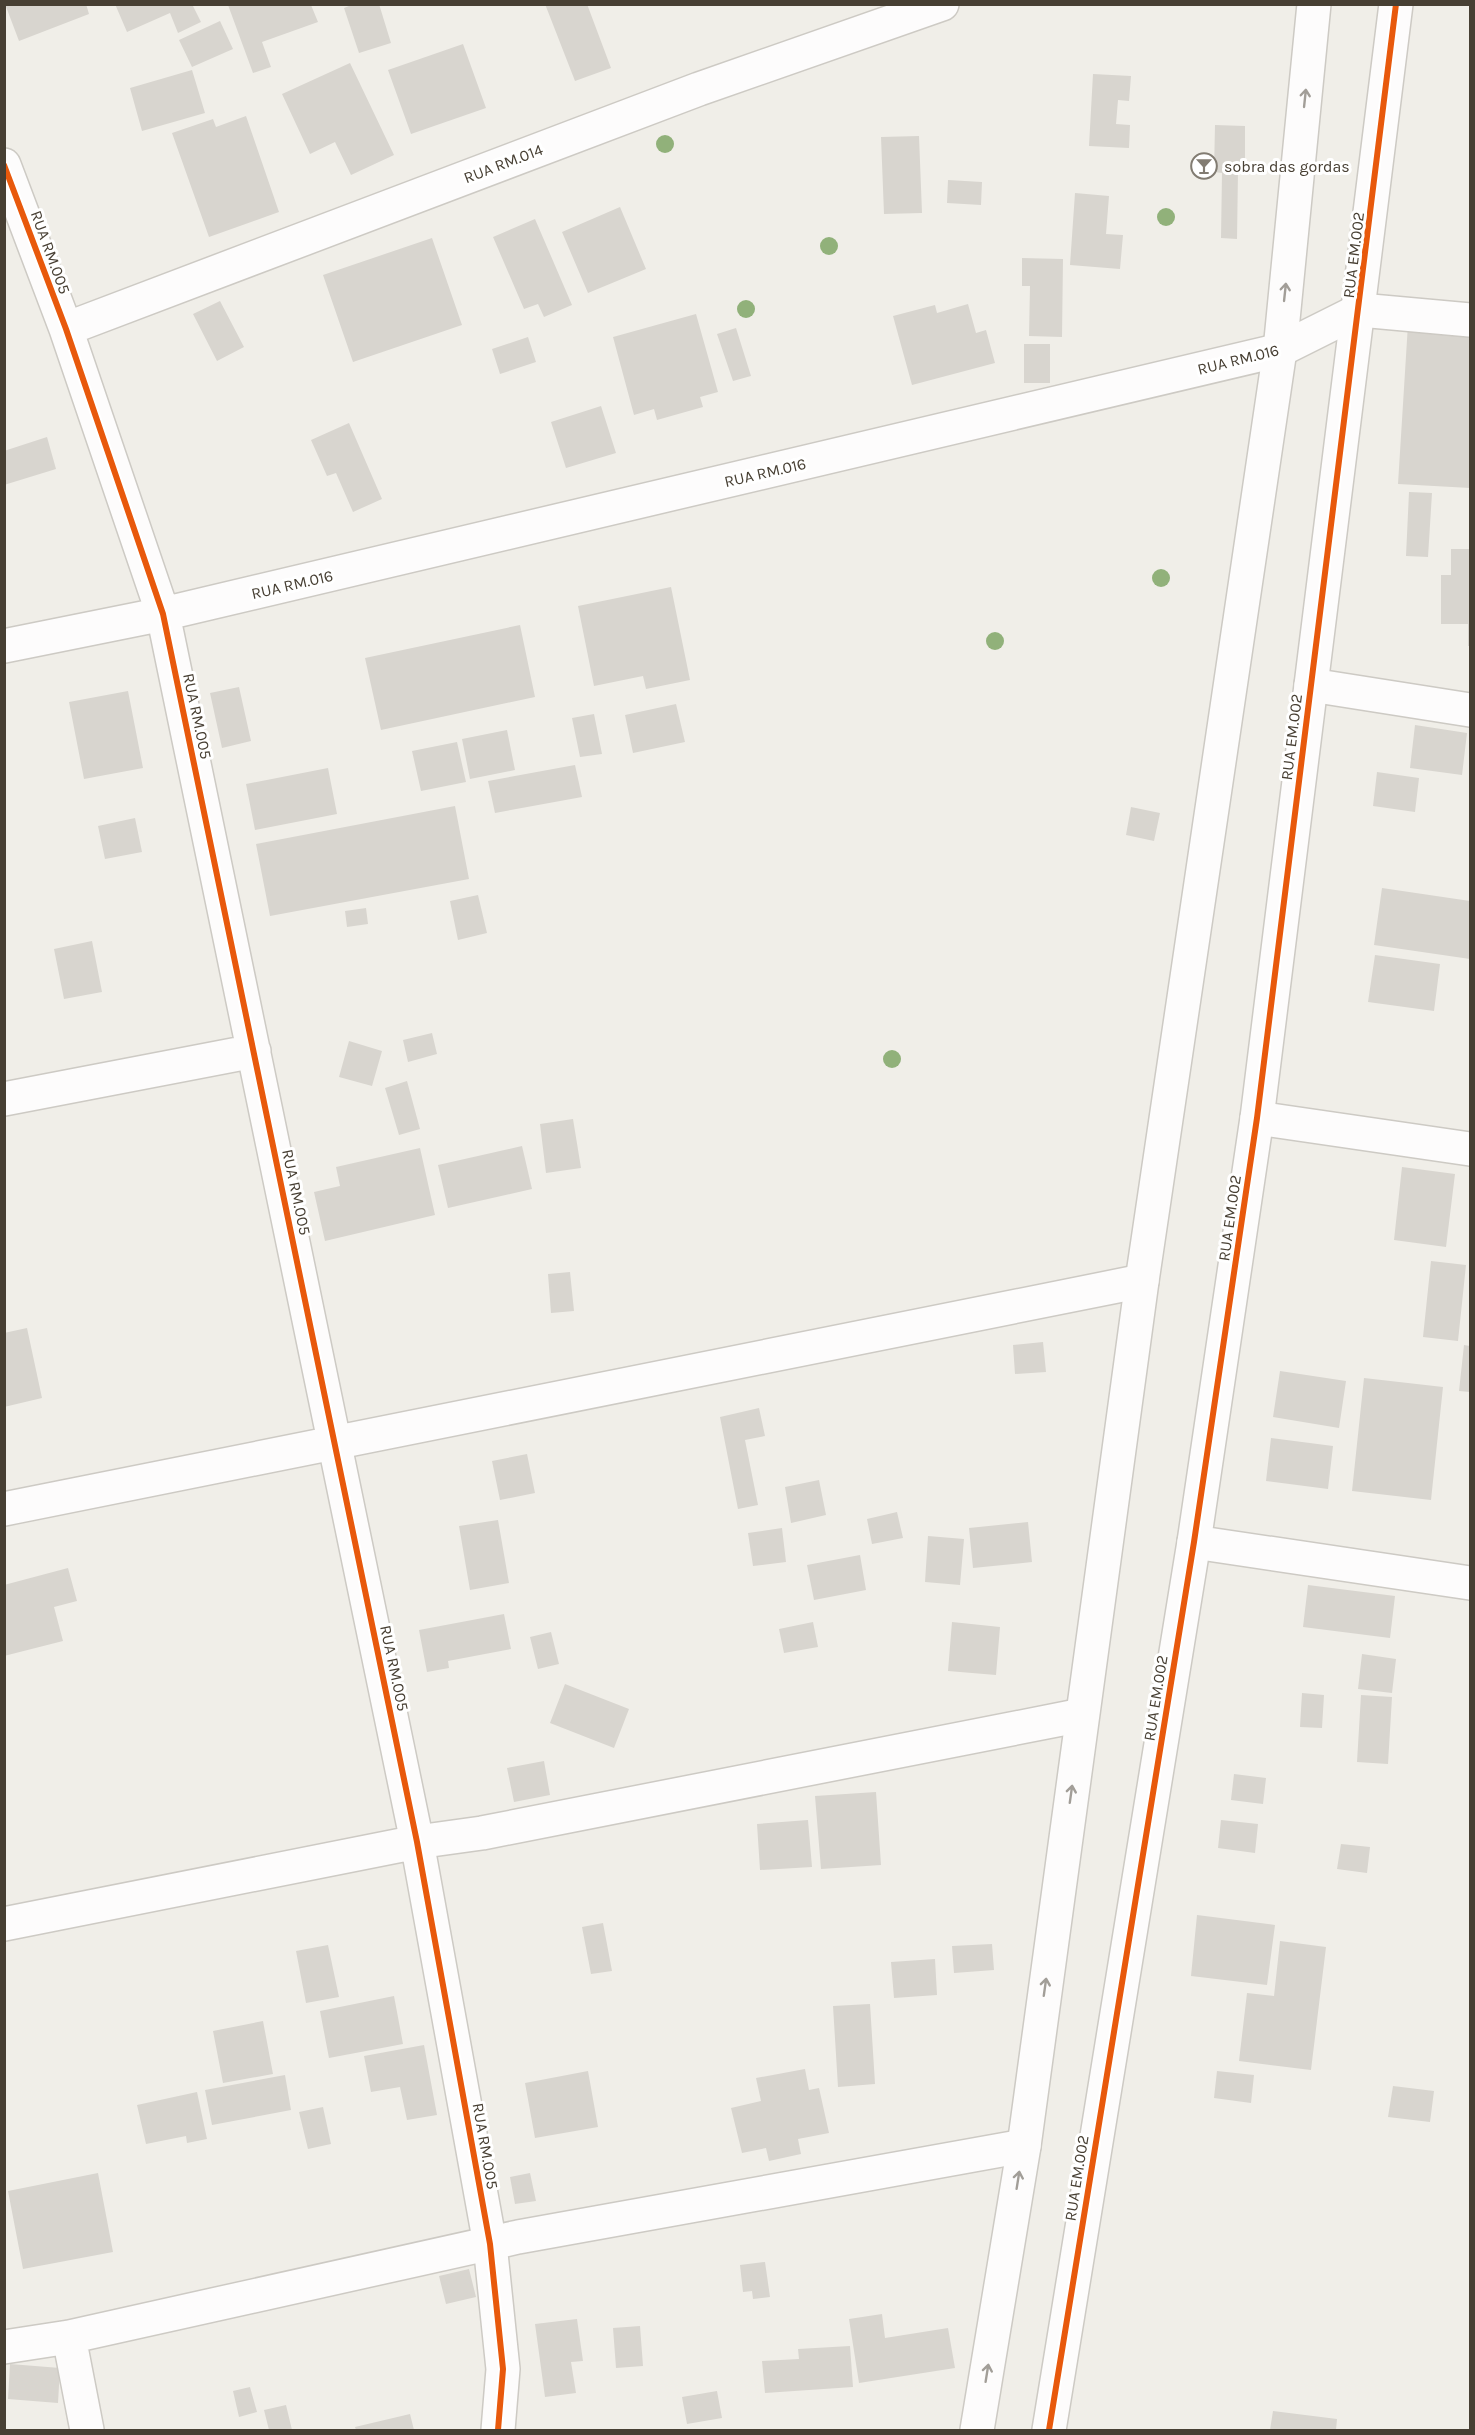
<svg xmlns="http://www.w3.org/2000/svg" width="1475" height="2435" font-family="Karla,sans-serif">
<rect width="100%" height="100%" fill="#f0eee8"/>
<!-- building -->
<path fill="#d8d5cf" d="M5 4H86L89 14 19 41Z
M115 4H192L201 22 178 33 170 13 127 32Z
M354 4H379L391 43 359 53 344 8Z
M545 4H587L611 68 575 81Z
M228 5H311L318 22 262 42 271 67 253 73Z
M220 21 233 49 192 67 179 40Z
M463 44 486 108 411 134 388 70Z
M350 63 394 155 351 175 335 142 310 154 282 94Z
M192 70 205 113 142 131 130 88Z
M1093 74 1131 76 1129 101 1118 100 1116 124 1130 125 1129 148 1089 146Z
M246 116 279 212 209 237 172 133 213 119 216 127Z
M1215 125 1245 126V172L1238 171 1237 239 1221 238 1222 173 1214 172Z
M919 136 922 213 884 214 881 137Z
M948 180 982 182 981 205 947 203Z
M1075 193 1109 196 1106 234 1123 235 1120 269 1070 265Z
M620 207 646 269 588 293 562 232Z
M535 219 572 305 544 317 538 304 524 309 493 237Z
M432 238 462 325 353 362 323 275Z
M1022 258 1063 259 1062 337 1029 336 1030 286H1022Z
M220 301 244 347 217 361 193 314Z
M968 304 976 333 986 330 995 363 912 385 893 316 935 305 937 313Z
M696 314 718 392 700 397 703 407 657 420 654 409 634 415 613 337Z
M1408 324 1470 328V488L1398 484Z
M736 328 751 376 733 381 717 334Z
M528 337 536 362 500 374 492 349Z
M1024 344H1050V383H1024Z
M601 406 616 453 566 468 551 422Z
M349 423 382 499 353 512 336 473 327 476 311 440Z
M47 437 56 469 4 485V451Z
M1409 492 1432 493 1428 557 1406 556Z
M1451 549H1470V646H1468V624H1441V575H1451Z
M671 587 690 680 646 689 643 676 594 686 578 606Z
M520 625 535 697 381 730 365 658Z
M239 687 251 741 222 748 210 693Z
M128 691 143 768 84 779 69 702Z
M676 704 685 742 633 753 625 715Z
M594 714 602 754 580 757 572 718Z
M1415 725 1467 733 1462 775 1410 768Z
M507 730 515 770 470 779 462 739Z
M457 742 466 782 421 791 412 751Z
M575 765 582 797 495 813 488 781Z
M328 768 337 814 255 830 246 784Z
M1377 772 1419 778 1415 812 1373 806Z
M455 806 469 879 270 916 256 844Z
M1131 807 1160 813 1154 841 1126 835Z
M135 818 142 852 105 859 98 826Z
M1382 888 1470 901V959L1374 945Z
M478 895 487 933 458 940 450 901Z
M366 908 368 924 347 927 345 911Z
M92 941 102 992 64 999 54 949Z
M1375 955 1440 964 1434 1011 1368 1002Z
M432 1033 437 1054 408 1062 403 1040Z
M349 1041 382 1051 372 1086 339 1077Z
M407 1081 420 1129 399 1135 385 1088Z
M573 1119 581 1168 546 1173 540 1124Z
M522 1146 532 1189 448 1208 438 1165Z
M420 1148 435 1215 325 1241 314 1192 340 1186 336 1167Z
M1402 1167 1455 1174 1446 1247 1394 1240Z
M1431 1261 1466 1265 1458 1341 1423 1337Z
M570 1272 574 1311 551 1313 548 1274Z
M27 1328 42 1398 4 1407V1333Z
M1043 1342 1046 1372 1015 1374 1013 1345Z
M1464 1345 1470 1346V1392L1459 1391Z
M1280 1371 1346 1381 1339 1428 1273 1417Z
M1364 1378 1443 1387 1431 1500 1352 1491Z
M759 1408 765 1436 745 1440 758 1505 738 1509 720 1417Z
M1271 1438 1333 1446 1328 1489 1266 1481Z
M527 1454 535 1493 500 1500 492 1461Z
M819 1480 826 1515 791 1523 785 1487Z
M897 1512 903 1538 872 1544 867 1519Z
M498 1520 509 1583 470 1590 459 1526Z
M1028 1522 1032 1562 973 1568 969 1528Z
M782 1528 786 1562 753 1566 748 1533Z
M928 1536 964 1539 960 1585 925 1582Z
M860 1555 866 1590 814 1600 807 1565Z
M68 1568 77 1601 54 1607 63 1641 4 1656V1585Z
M1308 1585 1395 1596 1390 1638 1303 1627Z
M504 1614 511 1649 448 1661 449 1668 427 1672 419 1630Z
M813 1622 818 1647 784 1653 779 1629Z
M952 1622 1000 1627 996 1675 948 1671Z
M551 1632 559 1664 538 1669 530 1637Z
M1362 1654 1396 1659 1392 1693 1358 1689Z
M565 1684 629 1709 614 1748 550 1723Z
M1302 1693 1324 1695 1322 1728 1300 1727Z
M1361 1695 1392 1697 1388 1764 1357 1762Z
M544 1761 550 1795 514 1802 507 1768Z
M1234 1774 1266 1778 1263 1804 1231 1800Z
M876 1792 881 1865 821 1869 815 1796Z
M808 1820 812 1867 760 1870 757 1824Z
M1221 1820 1258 1824 1255 1853 1218 1848Z
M1341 1844 1370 1847 1367 1873 1337 1869Z
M1197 1915 1275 1925 1267 1985 1191 1976Z
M603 1923 612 1971 591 1974 582 1927Z
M1280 1941 1326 1947 1311 2070 1239 2061 1247 1993 1274 1996Z
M992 1944 994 1970 954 1973 952 1946Z
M328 1945 339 1997 306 2003 296 1951Z
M935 1959 937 1995 894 1998 891 1962Z
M394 1996 403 2044 329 2058 320 2011Z
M870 2004 875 2084 838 2087 833 2006Z
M263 2021 273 2074 223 2083 213 2031Z
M424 2045 437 2115 407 2120 400 2087 371 2092 364 2056Z
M805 2069 809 2090 819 2088 829 2133 798 2139 801 2154 769 2161 766 2148 742 2153 731 2108 761 2101 756 2078Z
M588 2071 598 2127 535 2138 525 2083Z
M1217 2071 1254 2075 1251 2103 1214 2098Z
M285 2075 291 2110 212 2125 205 2090Z
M1393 2086 1434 2091 1430 2122 1388 2117Z
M197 2092 207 2139 187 2143 186 2136 146 2144 137 2105Z
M323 2107 331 2144 308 2149 299 2112Z
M98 2173 113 2252 23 2269 8 2191Z
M530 2173 536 2201 515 2204 510 2177Z
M765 2262 770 2297 753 2299 752 2291 743 2292 740 2265Z
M469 2269 476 2297 446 2304 439 2276Z
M882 2314 885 2338 948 2328 955 2368 859 2383 849 2319Z
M577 2319 583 2361 571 2362 576 2393 545 2397 535 2324Z
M640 2326 643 2366 616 2368 613 2328Z
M850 2346 853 2387 765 2393 762 2361 799 2359 798 2349Z
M10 2364 60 2368 58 2403 8 2399Z
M250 2387 257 2412 239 2417 233 2391Z
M717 2391 722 2418 687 2424 682 2397Z
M286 2405 292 2430H269L264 2410Z
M1273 2411 1337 2419 1336 2430H1270Z
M410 2414 414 2430H356L355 2427Z"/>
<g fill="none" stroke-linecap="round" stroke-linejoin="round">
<!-- minor casing -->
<g stroke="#cdcac4" stroke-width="36">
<path id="minor" d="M4 165 66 329 163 614 417 1842 490 2244 503 2369 498 2430
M66 329 699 89 942 4
M4 646 163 614 1280 350 1360 310 1470 320
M1311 685 1470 710
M4 1099 254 1051
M1257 1118 1470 1149
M4 1509 1142 1281
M1194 1542 1470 1583
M4 1924 417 1842 482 1833 1082 1715
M69 2337 87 2430
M4 2347 69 2337 518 2237 1024 2146"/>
</g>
<!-- tertiary casing -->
<g stroke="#cdcac4" stroke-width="36">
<path id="tertiary" d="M977 2430 1024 2146 1142 1281 1280 350 1314 4
M1049 2430 1194 1542 1257 1118 1396 4"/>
</g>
<!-- minor -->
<use href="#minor" stroke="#fdfcfc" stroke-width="33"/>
<!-- tertiary -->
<use href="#tertiary" stroke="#fdfcfc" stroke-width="33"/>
<!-- cycleway casing -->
<g stroke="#fff" stroke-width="10">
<path id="cycleway" d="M4 165 66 329 163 614 417 1842 490 2244 503 2369 498 2430
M1049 2430 1194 1542 1257 1118 1396 4"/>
</g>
<!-- cycleway -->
<use href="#cycleway" stroke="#e8590c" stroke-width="6"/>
</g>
<!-- trees -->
<g fill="#91b17a">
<circle cx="665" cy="144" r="9"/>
<circle cx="1166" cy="217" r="9"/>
<circle cx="829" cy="246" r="9"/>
<circle cx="746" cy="309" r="9"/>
<circle cx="1161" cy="578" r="9"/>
<circle cx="995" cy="641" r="9"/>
<circle cx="892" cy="1059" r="9"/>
</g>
<!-- one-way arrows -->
<defs><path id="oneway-shaft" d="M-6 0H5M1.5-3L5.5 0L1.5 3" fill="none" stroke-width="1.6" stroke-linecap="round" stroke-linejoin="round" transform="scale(1.5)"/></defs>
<g stroke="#a29e98">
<use href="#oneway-shaft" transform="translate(1305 98) rotate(-84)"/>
<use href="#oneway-shaft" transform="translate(1285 292) rotate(-84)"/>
<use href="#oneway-shaft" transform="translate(1071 1794) rotate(-82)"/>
<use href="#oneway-shaft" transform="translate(1045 1987) rotate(-82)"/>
<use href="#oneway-shaft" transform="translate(1018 2180) rotate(-81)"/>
<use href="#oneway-shaft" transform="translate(987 2373) rotate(-81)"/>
</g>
<!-- icons -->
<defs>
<g id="bar-ring" transform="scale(1.35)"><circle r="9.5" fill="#fff" stroke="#827c72" stroke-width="1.5"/><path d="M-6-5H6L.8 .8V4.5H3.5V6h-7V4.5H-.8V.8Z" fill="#827c72"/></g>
</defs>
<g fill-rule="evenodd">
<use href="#bar-ring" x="1204" y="166"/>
</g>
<g text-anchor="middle" stroke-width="6" stroke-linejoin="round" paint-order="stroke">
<!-- street labels -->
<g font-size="16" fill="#473f33" stroke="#fff">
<text transform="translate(503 163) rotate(-21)" y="6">RUA RM.014</text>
<text transform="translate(51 252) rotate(70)" y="6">RUA RM.005</text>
<text transform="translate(1353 255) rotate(-83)" y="6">RUA EM.002</text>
<text transform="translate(1238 359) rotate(-14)" y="6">RUA RM.016</text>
<text transform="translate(765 472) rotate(-13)" y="6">RUA RM.016</text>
<text transform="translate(292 584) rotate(-13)" y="6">RUA RM.016</text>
<text transform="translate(198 716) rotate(78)" y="6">RUA RM.005</text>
<text transform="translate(1291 737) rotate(-83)" y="6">RUA EM.002</text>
<text transform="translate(297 1192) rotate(78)" y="6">RUA RM.005</text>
<text transform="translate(1229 1218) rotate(-82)" y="6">RUA EM.002</text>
<text transform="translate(395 1668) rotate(78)" y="6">RUA RM.005</text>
<text transform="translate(1155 1698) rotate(-81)" y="6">RUA EM.002</text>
<text transform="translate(486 2146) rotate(80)" y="6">RUA RM.005</text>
<text transform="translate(1076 2178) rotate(-81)" y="6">RUA EM.002</text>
</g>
<!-- poi labels -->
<g font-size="16" fill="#473f33" stroke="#fff" text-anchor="start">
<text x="1224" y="172">sobra das gordas</text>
</g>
</g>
<!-- border -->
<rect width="1475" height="2435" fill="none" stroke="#473f33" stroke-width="12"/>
</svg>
